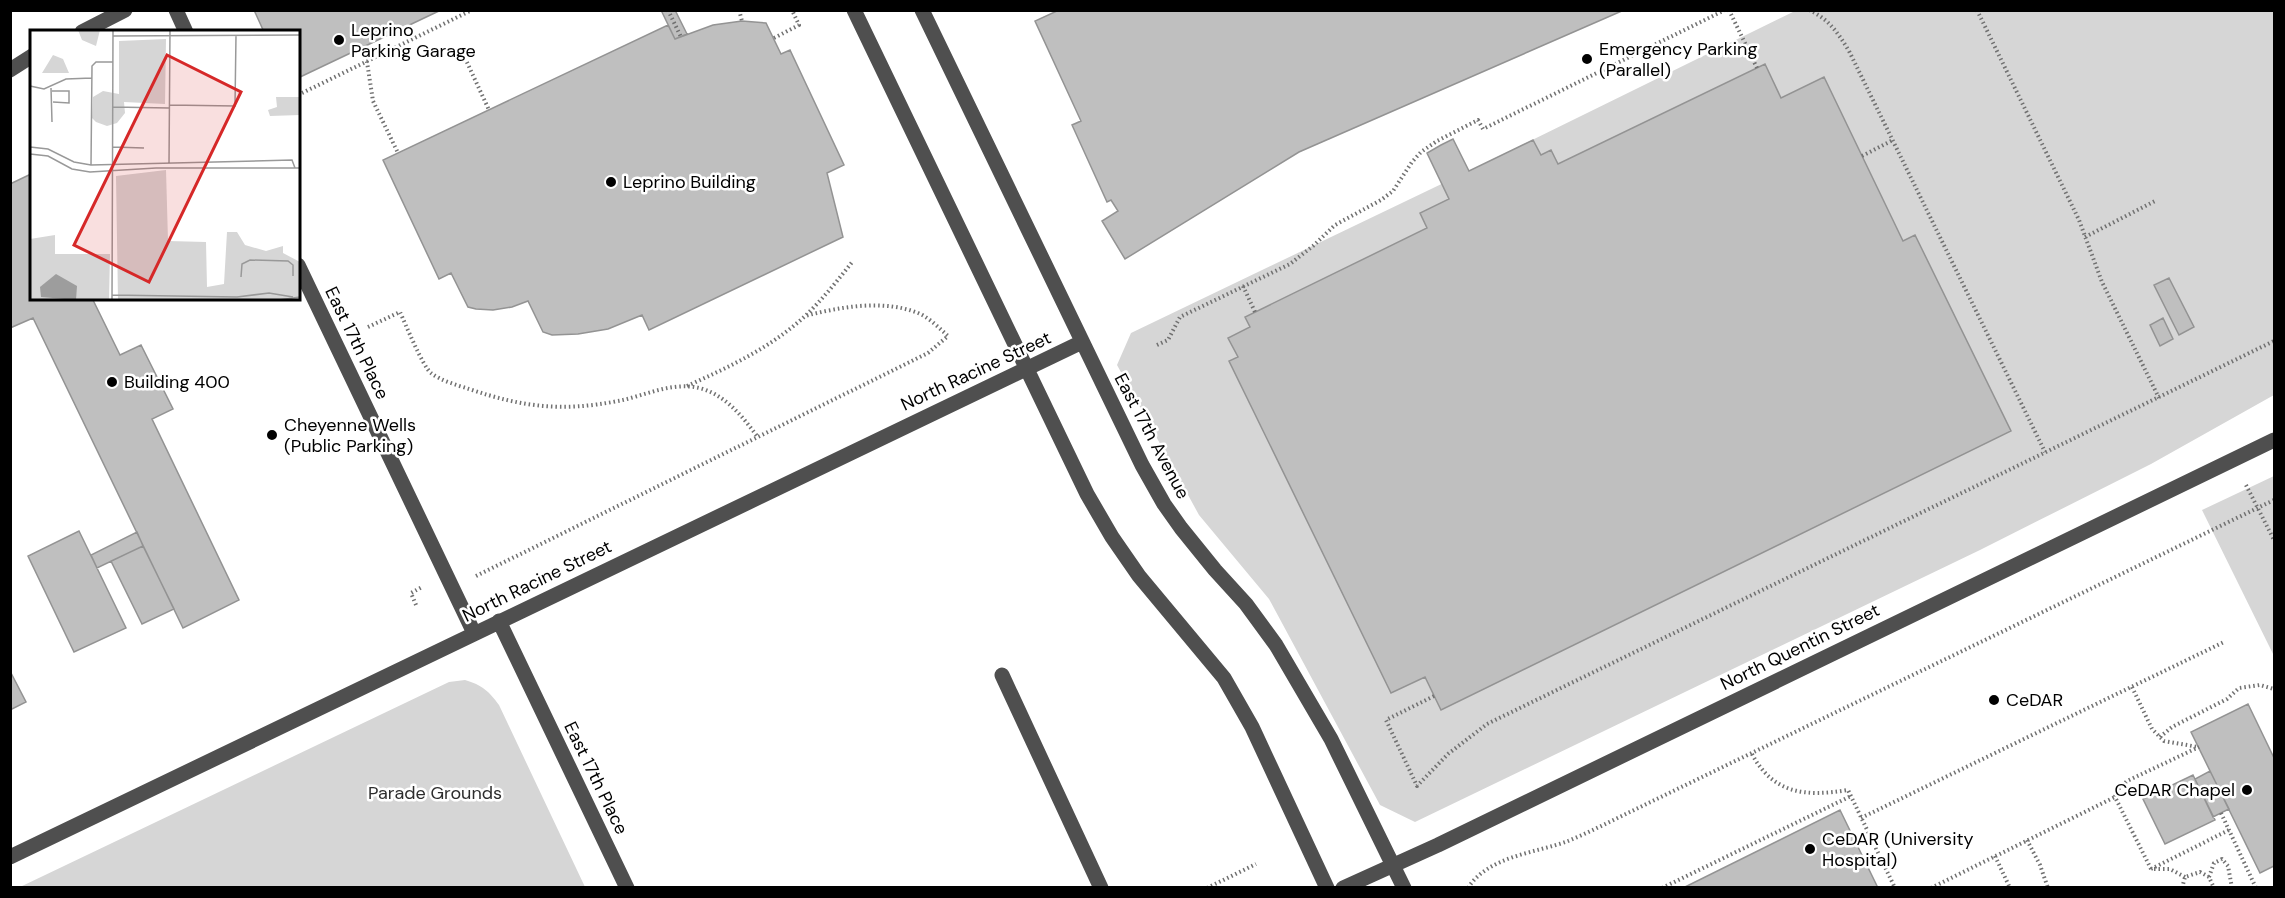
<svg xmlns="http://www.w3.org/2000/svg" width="2285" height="898" font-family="'DM Sans',sans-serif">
<rect width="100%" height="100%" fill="#fff"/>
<!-- green -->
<path fill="#d6d6d6" d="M1795 11H2274V395L2151 464 1980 550 1415 822 1380 805 1269 599 1199 515 1117 365 1131 333 1479 166Z
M2274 476V656L2202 510Z
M465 680C482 685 489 691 499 705L585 887H20L449 682Z"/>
<!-- building -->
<path fill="#bfbfbf" stroke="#939393" stroke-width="1.5" d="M254 10H441L298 78V32H264Z
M661 10H675L687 34 675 39Z
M1059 10H1624L1299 152 1125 259 1102 221 1118 211 1111 200 1107 202 1072 125 1081 121 1035 21Z
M742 21 766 23 781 54 790 50 844 165 827 173 843 237 649 330 642 315 608 329 578 334 552 335 543 332 528 301 512 307 493 310 476 309 468 307 451 273 439 279 383 160 668 25 675 39 713 25Z
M1765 64 1781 98 1824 77 1903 241 1915 235 2011 431 1441 710 1425 677 1391 693 1229 361 1238 357 1228 338 1250 327 1245 317 1427 228 1420 213 1449 199 1427 153 1441 145 1453 139 1469 171 1533 140 1541 155 1551 150 1558 164Z
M31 174 32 298H92L120 355 141 345 173 409 152 419 239 600 183 628 33 318 10 328V184Z
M2169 278 2194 327 2179 335 2154 285Z
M2163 318 2173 339 2160 346 2150 325Z
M79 531 126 628 74 652 28 556Z
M137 532 143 546 97 568 91 555Z
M143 546 174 609 142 624 111 561Z
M10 671 26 702 10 710Z
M2248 704 2274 758V866L2260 873 2191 732Z
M2210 771 2229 809 2213 817 2195 779Z
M2193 775 2215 820 2165 844 2143 799Z
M1840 810 1878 888H1683Z"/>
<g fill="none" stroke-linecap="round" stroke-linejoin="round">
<!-- path -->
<path stroke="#717171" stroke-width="4" stroke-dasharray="1.5 3" stroke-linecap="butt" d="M668 10 681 37
M739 10 742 21
M1729 10 1757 68
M1809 10C1829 19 1838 33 1849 51L2045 452
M1977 10 2079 220 2102 282 2159 398
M774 38 799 25 792 10
M361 49 367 62 373 101 398 153
M465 58 489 110
M298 95 472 10
M1862 156 1893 140
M2085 237 2157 200
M1243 286 1255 312
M368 327 400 312C405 323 423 367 431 373 441 381 457 385 469 389 523 407 561 412 618 401 645 396 674 380 703 389 727 397 742 416 757 436
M1157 345 1168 340 1180 317 1290 264 1313 246 1335 225 1381 200 1393 191 1412 162 1421 152 1437 141 1478 120 1483 129 1725 10
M687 386C729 367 770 348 804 317 822 300 838 280 853 261
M2246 485 2274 540
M476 576 928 353 948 336C939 328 930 318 918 313 883 299 840 307 805 316
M416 605 411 593 422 587
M2132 687 2152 729 2164 741 2198 747
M1434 696 1386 720 1417 786 1448 754 1487 724 2274 341
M2160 737 2172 727 2227 699 2239 688 2260 685 2274 689
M1752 754C1773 794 1806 797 1848 790L1895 888
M2221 813 2256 888
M1861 818 2224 642
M2027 840 2040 865 2048 888
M1995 856 2010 888
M2151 869 2115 797 2116 791 2127 781 2199 747
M2151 869 2229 830
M2154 869H2170L2185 877
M2209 877 2214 863 2222 859 2228 866 2232 888
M1207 888 1256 864
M1468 888C1488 856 1536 853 1568 841 1590 832 1611 821 1632 811L2274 500
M1662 888 1851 796
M1931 888 2115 797
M2182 888 2185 877 2200 872 2209 877 2214 888"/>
<!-- minor -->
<path stroke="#4f4f4f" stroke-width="15" d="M176 10 186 32
M854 10 1087 494 1112 537 1139 576 1224 678 1252 727 1327 888
M922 10 1142 465 1164 504 1181 528 1215 570 1246 604 1276 645 1331 739 1404 888
M82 32 125 10
M10 70 32 56
M298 265 474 633
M499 621 627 888
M1002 675 1101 888
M10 857 1082 342
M1343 888 1438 845 2274 440"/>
</g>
<!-- markers -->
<g fill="#000" stroke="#fff" stroke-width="2">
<circle cx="339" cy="40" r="6"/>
<circle cx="1587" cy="59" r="6"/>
<circle cx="611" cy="182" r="6"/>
<circle cx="112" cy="382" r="6"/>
<circle cx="272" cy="435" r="6"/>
<circle cx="1994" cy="700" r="6"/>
<circle cx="2247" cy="790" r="6"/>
<circle cx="1810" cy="849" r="6"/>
</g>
<g text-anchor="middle" stroke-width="5" stroke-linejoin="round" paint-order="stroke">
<!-- poi labels -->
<g font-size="18" fill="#000" stroke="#fff" text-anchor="start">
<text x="351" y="36">Leprino<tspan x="351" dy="21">Parking Garage</tspan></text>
<text x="1599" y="55">Emergency Parking<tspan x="1599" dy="21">(Parallel)</tspan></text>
<text x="623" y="188">Leprino Building</text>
<text x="124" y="388">Building 400</text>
<text x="284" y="431">Cheyenne Wells<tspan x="284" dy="21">(Public Parking)</tspan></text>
<text x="2006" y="706">CeDAR</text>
<text x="2235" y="796" text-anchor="end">CeDAR Chapel</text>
<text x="1822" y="845">CeDAR (University<tspan x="1822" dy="21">Hospital)</tspan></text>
</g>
<!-- street labels -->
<g font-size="18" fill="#000" stroke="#fff">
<text transform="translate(357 343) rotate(64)" y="6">East 17th Place</text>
<text transform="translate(976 371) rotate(-25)" y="6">North Racine Street</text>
<text transform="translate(1152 436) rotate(62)" y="6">East 17th Avenue</text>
<text transform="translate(537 581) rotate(-26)" y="6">North Racine Street</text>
<text transform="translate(1800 647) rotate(-26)" y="6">North Quentin Street</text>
<text transform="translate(596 778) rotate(64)" y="6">East 17th Place</text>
</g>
<!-- park labels -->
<g font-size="18" fill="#2d2d2d" stroke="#fff">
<text x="435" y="799">Parade Grounds</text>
</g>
</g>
<!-- overview -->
<g transform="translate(30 30)">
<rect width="270" height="270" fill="#fff"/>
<path d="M48 0H70L66 16 52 10ZM136 9 135 74 94 72 95 83 87 93 77 96 66 92 62 88 63 67 73 61 89 64V11ZM23 25 33 29 39 43H12ZM246 67H270V85L240 86 238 80 247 77ZM136 140 138 211 176 212 177 257 194 254 197 202H207L215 215 236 221 253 216V223L270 232V270H88L86 146ZM25 205V224H80L79 270H0V209Z" fill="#d6d6d6"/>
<path d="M26 244 47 256 46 270 11 267 10 257Z" fill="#9d9d9d"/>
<path fill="none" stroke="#999" stroke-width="1.5" d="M83 6 270 5M0 56 14 59 36 49 62 48M21 58 22 92M22 61H39V73L23 72M139 75 205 76 206 5M83 77 139 78M0 117 18 119 44 132 61 135 262 130 265 138M83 117 114 118M0 124 18 126 42 139 60 142 126 138H270M139 134 140 0M61 135 62 36 66 32H83M211 247 212 234 220 230 258 231 263 235V246M82 265 207 267 239 263 263 267M82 270 83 0M249 270 270 267"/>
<path fill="#d62828" fill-opacity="0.15" stroke="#d62828" stroke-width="3" d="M137 25 211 62 119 252 44 215Z"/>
<rect width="270" height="270" fill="none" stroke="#000" stroke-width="3"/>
</g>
<!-- border -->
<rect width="2285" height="898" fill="none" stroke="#000000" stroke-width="24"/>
</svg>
